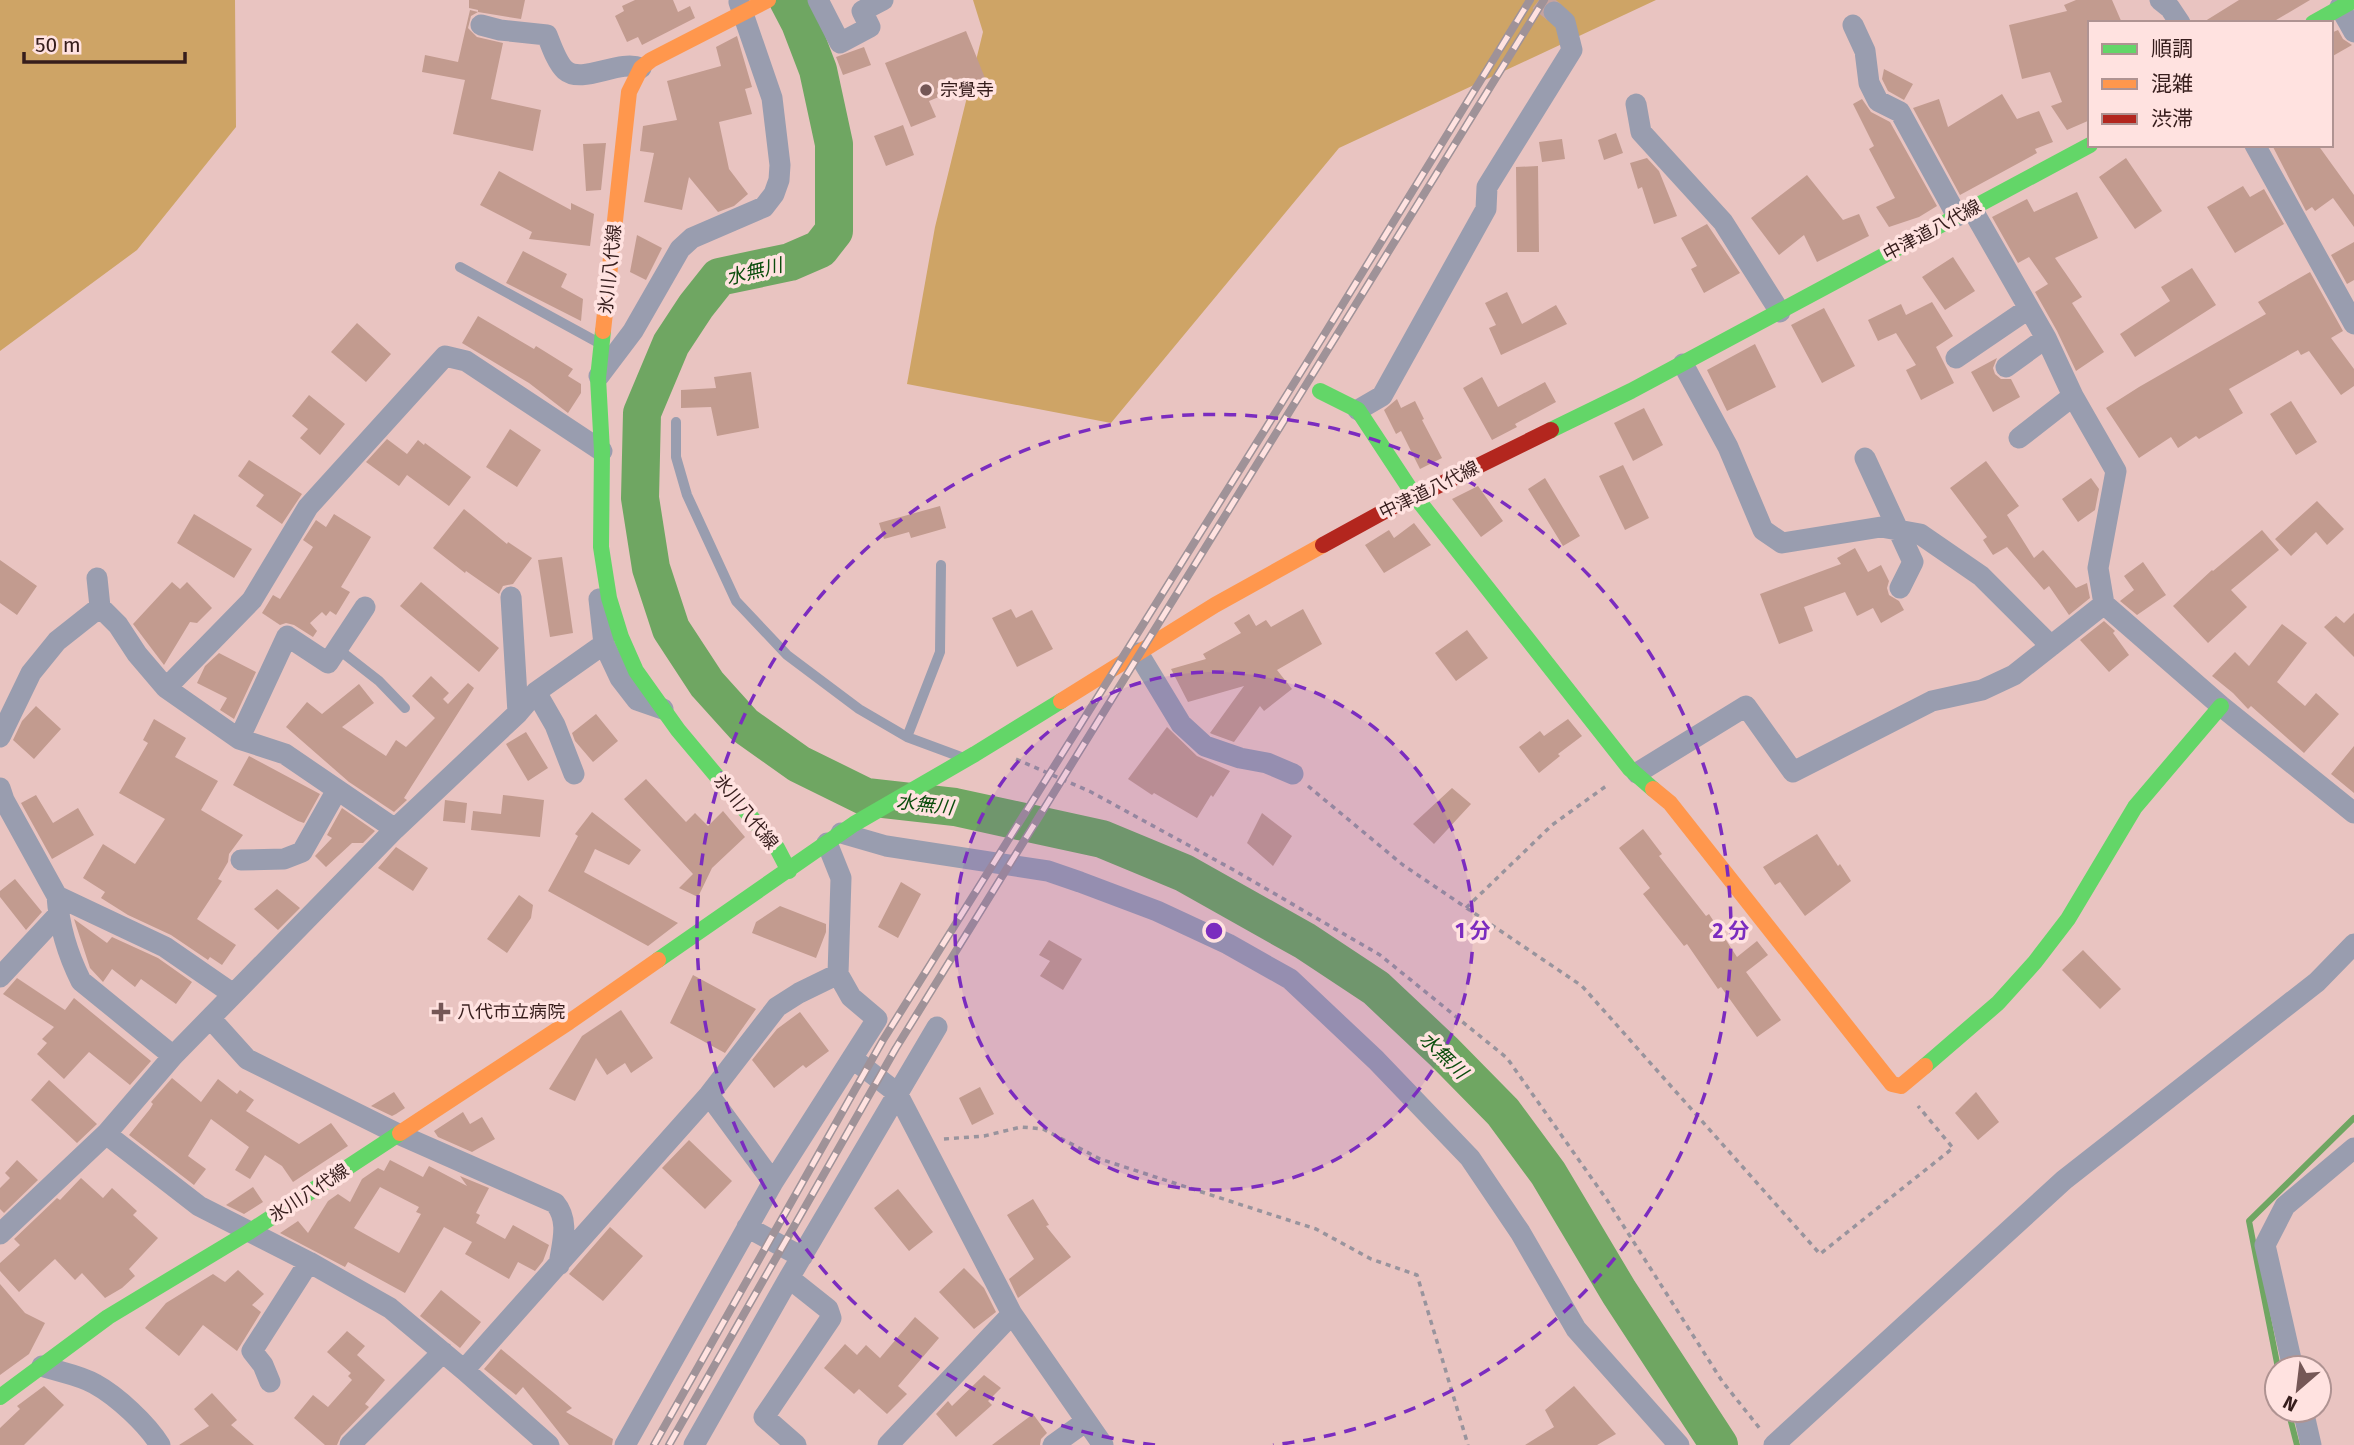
<svg xmlns="http://www.w3.org/2000/svg" width="2354" height="1445" font-family="'Fira Sans','Noto Sans JP',sans-serif">
<rect width="100%" height="100%" fill="#e9c4c1"/>
<!-- forest -->
<path fill="#cea466" d="M0 0H235L236 127 137 250 0 351Z
M973 0H1656L1339 148 1111 423 907 384 935 227 983 32Z"/>
<g fill="none" stroke-linecap="round" stroke-linejoin="round">
<!-- stream -->
<path stroke="#6fa662" stroke-width="6" d="M2278 1368 2249 1221 2354 1118
M2288 1410 2297 1445"/>
<!-- river -->
<path stroke="#6fa662" stroke-width="38" d="M788 0 800 23 818 70 834 144V231L820 249 790 262 719 277 696 306 671 344 642 413 640 498 651 568 671 629 707 684 744 725 799 764 866 797 955 807 1102 839 1184 873 1305 941 1376 988 1444 1052 1503 1112 1548 1173 1619 1292 1719 1445"/>
</g>
<!-- building -->
<path fill="#c29b8f" fill-rule="evenodd" d="M469 0H525L521 19 478 12 471 16 468 28 477 37 503 43 491 99 541 110 533 151 453 134 465 80 422 72 425 55 458 62 470 10 478 12V10L469 8Z
M635 0H673L678 12 690 6 695 18 642 45 638 37 627 42 615 16 624 11 622 6Z
M2076 0H2112L2122 23H2090V120L2067 130 2051 106 2062 102 2050 72 2022 79 2009 25 2067 11 2064 5Z
M2239 0H2310L2271 23H2202Z
M2338 30 2343 39 2352 45 2331 57V33Z
M966 31 985 78 929 101 936 117 911 127 885 63Z
M737 36 752 87 745 89 752 114 719 122 729 169 748 194 734 206 718 212 689 177 682 210 644 202 654 153 640 151 643 126 677 120 667 81 721 66 716 47Z
M864 47 871 65 843 75 836 57Z
M1884 69 1913 84 1904 100 1888 91 1882 79Z
M2002 94 2017 119 2039 111 2053 142 2035 149 2037 153 1960 195 1913 108 1939 99 1948 127Z
M1862 99 1871 112 1890 122 1937 206 1919 217 1889 227 1876 207 1895 198 1869 149 1874 146 1853 104Z
M903 125 914 155 886 166 874 136Z
M1616 133 1623 153 1604 160 1598 140Z
M1562 139 1565 159 1542 162 1539 142Z
M606 143 601 190 586 191 583 144Z
M2272 145H2318L2354 195V227L2333 198 2315 211 2312 207 2306 211Z
M1647 158 1659 171 1677 216 1654 224 1642 187 1638 189 1630 163Z
M2126 158 2162 211 2135 229 2099 177Z
M1538 166 1539 252H1517L1516 167Z
M499 171 571 210V203L594 214 590 246 529 239 532 232 480 205Z
M1807 175 1843 220 1859 214 1869 236 1817 262 1804 235 1779 255 1751 218Z
M2243 186 2250 197 2264 189 2284 224 2235 253 2207 207Z
M2077 192 2098 238 2055 258 2082 297 2072 303 2104 352 2076 371 2057 331 2035 292 2048 284 2029 257 2018 263 1992 217 2027 199 2034 212Z
M1707 224 1740 273 1704 293 1691 269 1697 266 1681 238Z
M637 235 662 248 646 280 630 272Z
M2354 242V280L2347 284 2331 255Z
M523 251 567 274 561 287 583 299 581 321 506 283Z
M1953 257 1975 291 1945 310 1922 277Z
M2192 268 2216 305 2135 357 2120 334 2170 301 2161 287Z
M2310 272 2343 331 2331 338 2354 369V386L2341 395 2309 351 2301 355 2298 350 2229 389 2243 413 2199 439 2196 436 2178 448 2171 437 2139 458 2106 408 2139 387 2266 314 2258 302Z
M1507 292 1522 324 1556 305 1567 324 1501 355 1489 328 1496 325 1485 303Z
M1932 302 1953 336 1936 347 1954 383 1921 400 1906 370 1916 365 1896 333 1878 341 1868 320 1901 304 1906 315Z
M1824 308 1855 366 1822 383 1791 325Z
M478 316 534 349 536 346 573 369 568 376 581 384V393L568 413 529 383 462 343Z
M357 323 391 354 366 382 331 352Z
M1755 344 1776 387 1727 411 1707 370Z
M1997 358 1993 368 1995 374 2001 379H2011L2020 397 1993 412 1971 372Z
M751 372 759 428 717 436 711 407 681 408V390L716 388 714 377Z
M1482 377 1498 407 1545 382 1556 402 1515 424 1517 427 1492 440 1463 388Z
M309 395 345 424 320 455 300 438 308 429 292 416Z
M1397 399 1401 408 1415 401 1424 419 1422 420 1442 458 1420 469 1401 431 1396 434 1384 410Z
M2291 401 2317 442 2296 455 2270 414Z
M1644 408 1663 445 1633 461 1614 423Z
M510 429 541 450 517 487 486 467Z
M387 439 407 454 418 440 424 445 425 443 471 477 449 506 407 475 399 486 366 462Z
M249 460 302 494 282 524 256 506 264 495 238 476Z
M1986 461 2019 506 2007 515 2034 558 2043 550 2076 588 2087 583 2090 598 2069 615 2049 586 2044 590 2007 547 1993 555 1983 540 1987 537 1950 488Z
M1623 465 1649 518 1625 530 1599 476Z
M1545 478 1580 536 1563 546 1528 489Z
M2091 478 2099 489 2095 510 2078 522 2062 499Z
M1478 486 1503 521 1481 537 1452 499Z
M2317 501 2344 529 2327 545 2316 532 2291 556 2275 539Z
M940 506 946 528 911 538 909 532 884 539 879 523Z
M464 509 507 544 508 542 532 558 513 584 503 586 499 594 466 571 465 573 433 548Z
M194 514 252 549 234 578 177 543Z
M334 514 371 537 341 587 350 592 336 615 330 611 326 616 322 612 310 623 317 631 313 637 294 625 286 623 280 625 262 613 273 595 280 599 313 547 303 540 316 520 326 527Z
M1414 523 1431 545 1384 573 1365 545 1389 530 1394 538Z
M2262 530 2279 550 2231 590 2247 607 2208 643 2173 606 2212 570 2213 571Z
M1855 548 1868 572 1881 565 1889 581 1887 588 1889 595 1899 601 1904 610 1881 623 1873 608 1857 616 1845 592 1804 607 1813 631 1779 644 1760 594 1841 564 1837 558Z
M562 557 573 633 550 637 538 560Z
M0 560 37 586 17 615 0 603Z
M2143 562 2166 595 2137 615 2120 601 2134 590 2124 576Z
M172 582 180 589 187 582 212 608 197 623 190 622 164 665 133 624Z
M421 582 499 648 479 672 400 606Z
M1011 609 1016 618 1032 610 1053 649 1017 667 992 618Z
M1303 609 1322 644 1277 670 1292 689 1264 711 1260 706 1234 742 1212 734 1210 733 1244 686 1188 702 1171 669 1206 659 1203 654 1241 633 1234 623 1249 614 1256 626 1266 620 1271 627Z
M2354 613V657L2324 627 2336 616 2344 623Z
M2104 621 2115 631 2113 633 2129 655 2109 672 2080 640Z
M2282 624 2307 643 2277 682 2305 706 2316 693 2339 714 2304 753 2251 706 2248 709 2233 693 2212 676 2235 652 2249 666Z
M1467 630 1488 658 1456 681 1435 653Z
M219 653 256 672 234 719 220 710 227 698 197 683 205 666Z
M431 676 449 693 443 699 448 704 468 683 474 688 404 798 407 800 394 812 349 782 286 727 307 702 322 714 359 684 374 703 342 727 386 756 396 740 406 747 435 718 412 696Z
M36 706 61 729 34 759 13 740 22 721Z
M596 714 618 741 593 762 575 741 572 733Z
M154 719 186 738 175 757 218 781 201 810 243 835 229 854 228 862 218 879 222 881 197 919 236 945 222 965 210 957 208 960 171 935 128 915 101 898 105 892 83 878 103 844 135 864 165 819 119 793 148 743 143 740Z
M1568 719 1582 736 1558 754 1560 756 1539 773 1519 747 1540 731 1544 736Z
M1167 727 1197 756 1230 771 1213 797 1211 795 1197 818 1154 793 1152 795 1128 779Z
M526 732 548 768 528 781 506 744Z
M2354 746V793L2331 774Z
M249 756 320 794 304 823 298 821 233 785Z
M646 779 686 822 695 813 708 826 723 811 745 837 712 868 698 897 679 888 693 874 624 799Z
M1452 788 1471 804 1434 844 1413 824Z
M36 795 53 823 78 808 94 835 52 859 21 803Z
M503 795 544 800 540 837 471 830 473 811 501 814Z
M445 800 467 803 465 823 443 821Z
M342 808 375 831 363 843H352L326 867 315 856 332 838 327 835Z
M592 812 641 850 629 865 595 849 584 872 678 923 648 946 548 891 578 836 575 834Z
M1262 813 1292 836 1273 866 1247 843Z
M1643 829 1662 854 1659 856 1706 916 1709 914 1737 957 1757 941 1768 955 1746 972 1781 1020 1757 1037 1721 987 1718 989 1687 944 1684 946 1643 894 1650 888 1619 848Z
M1817 834 1838 866 1840 864 1851 881 1805 916 1780 882 1775 885 1763 867Z
M396 847 428 868 413 891 378 868Z
M15 879 42 912 26 930 0 897V891Z
M901 882 921 894 898 938 878 927Z
M277 889 300 908 278 930 254 909Z
M519 895 533 905 531 918 507 953 487 939Z
M780 906 826 924V932L816 958 752 933 756 922Z
M74 919 107 943 112 937 158 958 192 982 176 1004 141 979 135 987 112 969 103 982 90 968Z
M1049 940 1082 959 1063 990 1040 976 1050 961 1039 955Z
M2083 950 2121 989 2100 1009 2062 970Z
M693 975 756 1009 725 1053 670 1023Z
M17 978 65 1010 74 998 151 1061 130 1085 89 1052 64 1079 37 1054 47 1043 42 1039 54 1027 3 994Z
M621 1010 653 1058 631 1073 625 1063 607 1075 596 1058 575 1101 549 1089 582 1036Z
M800 1012 829 1051 806 1068 803 1065 774 1088 752 1060 777 1029Z
M172 1078 201 1102 218 1079 237 1094 240 1090 254 1100 246 1111 299 1144 331 1123 348 1146 293 1182 282 1166 265 1155 250 1179 235 1170 249 1147 211 1119 188 1156 206 1169 194 1185 129 1135 150 1109 153 1104 151 1102Z
M49 1080 97 1124 77 1143 31 1100Z
M980 1087 994 1114 972 1125 959 1098Z
M394 1092 405 1108 396 1114 392 1116 371 1106Z
M1976 1092 1999 1122 1978 1140 1955 1113Z
M463 1112 470 1124 482 1117 495 1139 472 1152 438 1137 434 1131Z
M689 1140 732 1181 705 1209 662 1168Z
M17 1160 38 1180 4 1213 0 1209V1188L10 1178 5 1173Z
M390 1160 423 1177 429 1166 467 1186 460 1176 489 1188 476 1213 480 1215 476 1223 505 1239 513 1225 549 1245 543 1261 535 1271 518 1262 509 1279 465 1254 472 1242 444 1227 405 1293 348 1262 345 1267 280 1233 298 1221 308 1233 328 1201 338 1194 350 1202 362 1179 378 1168 384 1171ZM380 1187 419 1207 416 1212 421 1214 399 1253 354 1228Z
M81 1178 103 1198 112 1188 137 1211 133 1215 158 1238 129 1269 135 1276 122 1288 105 1298 82 1273 75 1280 55 1259 19 1292 0 1271V1263L20 1245 14 1239 57 1198 60 1200Z
M253 1187 263 1202 244 1214 226 1205Z
M898 1189 933 1232 909 1251 874 1208Z
M1033 1199 1049 1225 1046 1226 1071 1257 1018 1298 1009 1279 1034 1259 1007 1215Z
M610 1227 643 1256 603 1301 569 1274Z
M964 1268 984 1288 996 1312 974 1329 939 1292Z
M238 1270 264 1294 252 1305 261 1312 237 1351 203 1325 179 1356 145 1328 166 1303 213 1274 225 1282Z
M0 1284 25 1313 45 1323 29 1354 0 1375Z
M441 1290 481 1322 460 1348 420 1316Z
M915 1317 939 1338 898 1386 907 1394 887 1414 859 1389 854 1394 824 1368 845 1344 857 1355 866 1345 880 1358Z
M347 1331 365 1346 357 1355 385 1380 365 1404 369 1407 341 1436 337 1445H325L294 1418 313 1395 328 1407 352 1380 348 1376 351 1373 327 1352Z
M501 1349 572 1408 566 1412 613 1439 612 1445H569L523 1387 516 1395 484 1369Z
M984 1375 1001 1388 988 1401 992 1405 956 1437 936 1414 948 1401 952 1406Z
M44 1386 64 1405 24 1445H0V1428L20 1409 17 1406Z
M1574 1386 1616 1434 1597 1445H1525L1554 1427 1545 1410Z
M212 1393 237 1420 231 1425 254 1445H179L209 1426 194 1409Z
M1033 1414 1047 1433 1041 1439 1040 1445H992Z"/>
<g fill="none" stroke-linecap="round" stroke-linejoin="round">
<!-- street-tunnel -->
<path stroke="#c5a3a0" stroke-width="21" stroke-dasharray="21 10" stroke-linecap="butt" d="M1539 0 1554 12"/>
<!-- path -->
<path stroke="#99949d" stroke-width="3.5" stroke-dasharray="5 5" stroke-linecap="butt" d="M1016 759 1091 792 1232 869 1380 955 1507 1058 1607 1200 1722 1381 1761 1430
M1308 786 1403 865 1582 986 1820 1254 1953 1148 1918 1106
M1466 908 1552 825 1609 784
M944 1139 984 1136 1021 1127 1043 1129 1100 1159 1316 1229 1371 1259 1417 1275 1468 1445"/>
<!-- lane -->
<path stroke="#999daf" stroke-width="10" d="M460 267 599 343
M676 422V457L687 495 736 601 787 655 859 709 907 737 961 757
M338 649 379 681 405 708
M907 737 940 652 941 565"/>
<!-- street -->
<path stroke="#999daf" stroke-width="21" d="M818 0 840 43 870 27 862 11 883 0
M2160 0 2170 8 2180 23
M2340 7 2354 32
M481 25 500 30 547 35C551 45 557 63 565 70 582 85 619 59 641 68
M1853 25 1865 51 1869 83 1878 101 1900 112 1957 216
M1636 104 1641 132 1723 222 1780 312
M2255 145 2354 324
M1972 209 2046 338 2073 396 2116 471 2098 568 2104 604 2221 706 2354 813
M1956 358 2028 309
M1683 364 1728 447 1763 530 1782 543 1881 527 1920 534 1981 576 2051 646
M2006 367 2046 338
M599 376 633 331 680 249 692 238 764 207 774 194 779 180 780 165 772 98 739 2
M1358 410 1382 396 1486 209 1487 187 1572 50 1565 22 1554 12
M2019 438 2073 396
M1865 458 1913 562 1900 588
M97 578 100 607 118 625 137 654 166 688
M511 597 518 713
M599 599 604 644 620 678 637 700 663 709
M1138 653 1181 724 1205 746 1240 758 1267 763 1293 774
M536 692 555 725 574 774
M0 737 31 673 57 641 100 607
M239 739 287 636 328 663 365 607
M1637 773 1746 706 1793 772 1932 701 1982 690 2014 675 2104 604
M0 788 4 800 57 896 165 947 233 994
M395 829 285 754 239 739 166 688 252 600 308 507 445 356 466 361 602 451
M841 833 886 846 1048 871 1080 882 1157 911 1228 944 1290 979 1376 1060 1470 1158 1520 1232 1576 1329 1679 1445
M241 860 284 859 302 852 337 790
M57 896C59 925 68 955 81 981L173 1056
M0 977 58 915
M210 1018 247 1059 398 1134 555 1203C570 1221 562 1243 559 1265
M852 1058 897 1093 1012 1314 1103 1445
M709 1095 773 1182
M106 1134 199 1206 309 1262 390 1308 464 1370 549 1445
M747 1227 802 1257
M0 1234 106 1134 173 1056 395 829 518 713 536 692 604 644
M789 1278 828 1309 831 1318 764 1417 796 1445
M42 1366C59 1372 80 1375 95 1384 117 1396 147 1424 160 1445
M2293 1368 2265 1245 2285 1206 2354 1148
M464 1370 709 1095 777 1007 799 993 838 974
M270 1382 263 1365 252 1351 309 1262
M2303 1410 2311 1445
M350 1445 443 1352
M625 1445 773 1182 877 1019 851 997 838 974 841 878 827 843
M694 1445 789 1278 937 1027
M888 1445 1012 1314
M1053 1445 1085 1422
M1774 1445 2064 1180 2317 982 2354 944"/>
<!-- fast -->
<path stroke="#63d668" stroke-width="16" d="M2313 23 2354 0
M603 331 598 378 602 451 601 547 609 598 621 637 636 671 678 730 777 848 789 871
M1320 391 1358 410 1414 495 1630 769 1653 789
M1551 430 1631 391 2090 145
M658 960 854 824 975 754 1061 701
M1925 1066 1998 1003 2035 962 2068 919 2135 807 2221 706
M0 1397 108 1317 249 1232 400 1133"/>
<!-- slow -->
<path stroke="#ff974d" stroke-width="16" d="M603 331 629 92 641 68 651 60 768 0
M1061 701 1215 605 1323 545
M1653 789 1670 803 1892 1084 1901 1086 1925 1066
M400 1133 569 1022 658 960"/>
<!-- jam -->
<path stroke="#b3261e" stroke-width="16" d="M1323 545 1414 495 1425 492 1551 430"/>
<!-- rail casing -->
<g stroke="#9f9298" stroke-width="8">
<path id="rail" d="M654 1445 883 1040 1306 364 1530 0
M669 1445 896 1048 1544 0"/>
</g>
<!-- rail -->
<use href="#rail" stroke="#ffe2e0" stroke-width="5" stroke-dasharray="16" stroke-linecap="butt"/>
</g>
<!-- distance rings -->
<circle cx="1214" cy="931" r="259" fill="#7b2cbf" fill-opacity=".12"/>
<g fill="none" stroke="#7b2cbf" stroke-width="3.5" stroke-dasharray="12 9">
<circle cx="1214" cy="931" r="259"/>
<path d="M1155 1445A517 517 0 1 1 1273 1445"/>
</g>
<!-- markers -->
<g fill="#755756" stroke="#ffe2e0" stroke-width="2.5">
<circle cx="926" cy="90" r="7"/>
<path d="M437.5 1001.5h7v7h7v7h-7v7h-7v-7h-7v-7h7z"/>
</g>
<g text-anchor="middle" stroke-width="7" stroke-linejoin="round" paint-order="stroke">
<!-- poi labels -->
<g font-size="18" fill="#361d1c" stroke="#ffe2e0" text-anchor="start">
<text x="940" y="96">宗覺寺</text>
<text x="457" y="1018">八代市立病院</text>
</g>
<!-- street labels -->
<g font-size="18" fill="#361d1c" stroke="#ffe2e0">
<text transform="translate(1932 230) rotate(-28)" y="6">中津道八代線</text>
<text transform="translate(610 269) rotate(-84)" y="6">氷川八代線</text>
<text transform="translate(1429 490) rotate(-26)" y="6">中津道八代線</text>
<text transform="translate(746 812) rotate(51)" y="6">氷川八代線</text>
<text transform="translate(309 1193) rotate(-33)" y="6">氷川八代線</text>
</g>
<!-- water labels -->
<g font-size="19" font-style="italic" fill="#0c4d0d" stroke="#ffe2e0">
<text transform="translate(754 271) rotate(-14)" y="7">水無川</text>
<text transform="translate(925 804) rotate(7)" y="7">水無川</text>
<text transform="translate(1444 1055) rotate(44)" y="7">水無川</text>
</g>
</g>
<circle cx="1214" cy="931" r="10" fill="#7b2cbf" stroke="#ffe2e0" stroke-width="3.5"/>
<g font-size="21" text-anchor="middle" font-weight="bold" fill="#7b2cbf" stroke="#ffe2e0" stroke-width="7" stroke-linejoin="round" paint-order="stroke">
<text x="1473" y="938">1 分</text>
<text x="1731" y="938">2 分</text>
</g>
<!-- legend -->
<rect x="2088" y="21" width="245" height="126" fill="#ffe2e0" stroke="#af9392" stroke-width="2"/>
<rect x="2102" y="44" width="35" height="10" fill="#63d668" stroke="#af9392" stroke-width="2"/>
<text x="2151" y="56" font-size="21" fill="#361d1c">順調</text>
<rect x="2102" y="79" width="35" height="10" fill="#ff974d" stroke="#af9392" stroke-width="2"/>
<text x="2151" y="91" font-size="21" fill="#361d1c">混雑</text>
<rect x="2102" y="114" width="35" height="10" fill="#b3261e" stroke="#af9392" stroke-width="2"/>
<text x="2151" y="126" font-size="21" fill="#361d1c">渋滞</text>
<!-- north arrow -->
<g transform="translate(2298 1389) rotate(208)"><circle r="33" fill="#ffe2e0" stroke="#af9392" stroke-width="2"/>
<path d="M0-5L12 26L0 18L-12 26Z" fill="#755756"/>
<text y="-10" font-size="19" font-weight="bold" text-anchor="middle" fill="#361d1c">N</text>
</g>
<!-- scale -->
<path d="M24 52v10h161v-10" fill="none" stroke="#361d1c" stroke-width="3.5"/>
<text x="35" y="52" font-size="21" fill="#361d1c" stroke="#ffe2e0" stroke-width="5" paint-order="stroke">50 m</text>
</svg>
